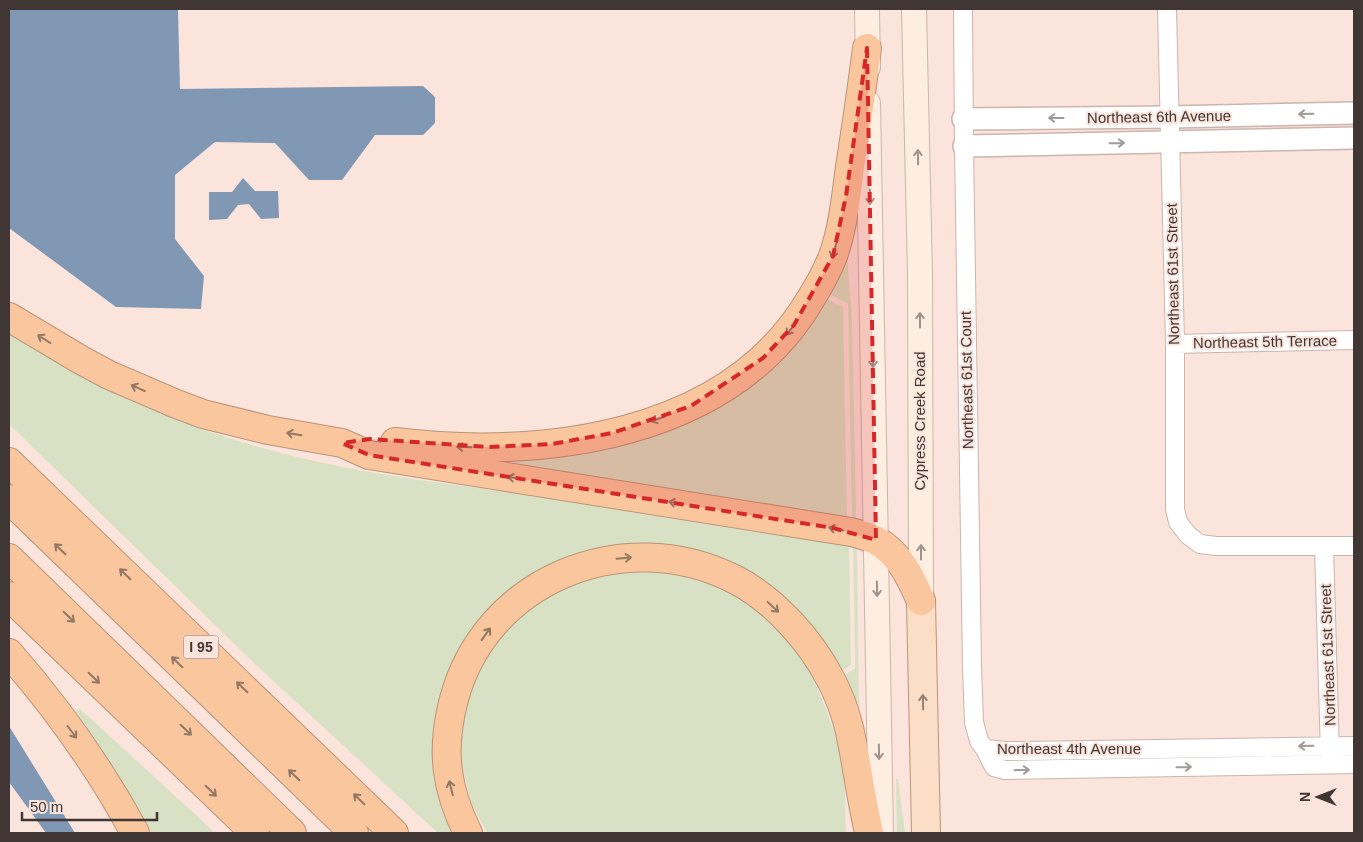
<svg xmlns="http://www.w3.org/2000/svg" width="1363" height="842" font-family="Helvetica,sans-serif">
<rect width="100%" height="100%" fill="#fbe4dc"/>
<!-- green -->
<path fill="#d8e1c3" d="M847 255 852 321 856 518H852L848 304 826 292Z
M824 297 843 307 847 517 537 471 463 456 671 424Z
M9 333C99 394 213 440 319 462 381 476 444 483 506 492 583 504 659 517 736 529 773 535 811 539 849 546L851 665 837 674 772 593 618 549 466 651 454 833H438L255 664 9 424Z
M853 546 857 548 859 716 839 679 855 668Z
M646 567 715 581 777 622 822 682 816 685C824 704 832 724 838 744 846 772 845 804 846 833H487L472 804 459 755V717L470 681 514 618 581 577Z
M79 708 209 827 214 833H150C127 790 103 753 74 713Z
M896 779H898L905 833H897Z"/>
<!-- water -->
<path fill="#8198b5" d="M9 9H178L180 89 423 86 435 97V123L423 135H375L342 180H309L275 143 215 142 175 175V239L204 276 201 309 116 307 9 228Z
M243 178 255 191H278L279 218 261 219 249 204 238 205 227 219 209 220V192H232Z
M9 726 75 833H46L9 782Z"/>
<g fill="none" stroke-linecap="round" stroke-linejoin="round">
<!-- minor casing -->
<g stroke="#cbb5ac" stroke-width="20">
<path id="minor" d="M963 9 964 146 972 666 974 722 979 741 985 749 994 767 1005 770 1354 764
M1167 9 1175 344V509L1178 522 1188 535 1200 544 1216 546H1354
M1175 344 1354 340
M1324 546 1330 756
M985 749 1006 751H1024L1354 746"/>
</g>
<!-- tertiary casing -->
<g stroke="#cbb5ac" stroke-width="24">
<path id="tertiary" d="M963 119 1170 117 1354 113
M964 146 1354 138"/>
</g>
<!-- secondary casing -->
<g stroke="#cbb5ac" stroke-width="26">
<path id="secondary" d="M867 9 868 67
M914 9 920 274 921 601
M868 103 881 833"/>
</g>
<!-- primary casing -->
<g stroke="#b99479" stroke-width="30">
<path id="primary" d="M921 601 926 833"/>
</g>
<!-- motorway casing -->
<g stroke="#b99479" stroke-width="30">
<path id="motorway" d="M9 317 81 360 109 375 174 403 203 414 268 430 342 443 369 455 851 532C859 534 869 537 877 541 900 554 911 578 921 601
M395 442C541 460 728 438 810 300 819 286 827 271 833 256 843 228 846 197 850 167 856 128 862 88 867 48
M9 462 394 833
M9 499 354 833
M9 558 292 833
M9 596 255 833
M9 653C57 708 100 768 135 833
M468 833C446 789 441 751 453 703 483 580 623 523 734 579 774 599 811 641 831 680 848 712 852 740 858 775 861 794 865 814 869 833"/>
</g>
<!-- minor -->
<use href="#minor" stroke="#fff" stroke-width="18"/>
<!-- tertiary -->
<use href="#tertiary" stroke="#fff" stroke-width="21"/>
<!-- secondary -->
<use href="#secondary" stroke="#feeee2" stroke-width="24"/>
<!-- primary -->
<use href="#primary" stroke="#fcddc5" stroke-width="28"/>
<!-- motorway -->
<use href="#motorway" stroke="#fac69e" stroke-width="28"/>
</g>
<!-- one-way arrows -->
<defs><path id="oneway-shaft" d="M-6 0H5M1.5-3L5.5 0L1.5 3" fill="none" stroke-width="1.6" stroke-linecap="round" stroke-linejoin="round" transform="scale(1.25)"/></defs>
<g stroke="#a09b9a">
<use href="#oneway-shaft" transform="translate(1306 114) rotate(179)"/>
<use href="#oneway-shaft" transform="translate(1056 118) rotate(180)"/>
<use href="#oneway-shaft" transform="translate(1117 143) rotate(-1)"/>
<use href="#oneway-shaft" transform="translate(1306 746) rotate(179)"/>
<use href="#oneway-shaft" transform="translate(1184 767) rotate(-1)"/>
<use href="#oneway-shaft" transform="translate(1022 770) rotate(-1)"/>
</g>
<g stroke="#9f928b">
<use href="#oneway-shaft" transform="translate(918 157) rotate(-91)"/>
<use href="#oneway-shaft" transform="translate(870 197) rotate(89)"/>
<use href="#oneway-shaft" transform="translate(920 320) rotate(-90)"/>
<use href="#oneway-shaft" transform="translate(873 360) rotate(89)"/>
<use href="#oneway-shaft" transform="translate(921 552) rotate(-90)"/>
<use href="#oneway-shaft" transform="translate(877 589) rotate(89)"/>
<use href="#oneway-shaft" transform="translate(879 752) rotate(89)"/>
</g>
<g stroke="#947764">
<use href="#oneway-shaft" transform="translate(834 251) rotate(107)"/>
<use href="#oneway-shaft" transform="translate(791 329) rotate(128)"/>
<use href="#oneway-shaft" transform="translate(44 339) rotate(-148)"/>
<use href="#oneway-shaft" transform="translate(138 388) rotate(-156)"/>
<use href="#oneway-shaft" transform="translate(658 419) rotate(160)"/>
<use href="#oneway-shaft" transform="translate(294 434) rotate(-170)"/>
<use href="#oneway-shaft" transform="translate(464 447) rotate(-178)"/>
<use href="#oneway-shaft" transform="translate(515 478) rotate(-171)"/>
<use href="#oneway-shaft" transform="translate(676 503) rotate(-171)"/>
<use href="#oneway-shaft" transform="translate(836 529) rotate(-169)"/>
<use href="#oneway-shaft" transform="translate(60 549) rotate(-136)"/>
<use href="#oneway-shaft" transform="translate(624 558) rotate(-5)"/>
<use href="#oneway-shaft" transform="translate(125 574) rotate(-136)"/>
<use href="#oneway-shaft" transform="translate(773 607) rotate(43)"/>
<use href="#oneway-shaft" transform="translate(69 617) rotate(44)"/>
<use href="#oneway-shaft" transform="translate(486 634) rotate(-54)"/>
<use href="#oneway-shaft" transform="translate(177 662) rotate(-136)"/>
<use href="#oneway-shaft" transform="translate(94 678) rotate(44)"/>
<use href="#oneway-shaft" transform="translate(242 687) rotate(-136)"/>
<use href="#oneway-shaft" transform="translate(186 730) rotate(44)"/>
<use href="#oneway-shaft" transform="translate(72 732) rotate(53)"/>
<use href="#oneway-shaft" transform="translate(294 775) rotate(-136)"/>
<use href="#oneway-shaft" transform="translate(451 788) rotate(-104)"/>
<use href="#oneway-shaft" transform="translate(211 791) rotate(44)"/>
<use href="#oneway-shaft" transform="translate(359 799) rotate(-136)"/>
</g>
<use stroke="#958275" href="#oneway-shaft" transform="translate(923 702) rotate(-91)"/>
<!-- marked area -->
<path fill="#d62828" fill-opacity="0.2" stroke="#d62828" stroke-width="4" stroke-dasharray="10 6" stroke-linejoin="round" d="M867 48 876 540 833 528 369 455 342 443 370 439 489 447 552 444 612 433 691 406 763 358 794 325 833 256 846 196Z"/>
<g text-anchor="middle" stroke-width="4" stroke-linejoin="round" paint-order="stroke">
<!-- shield labels -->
<rect fill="#fbe4dc" stroke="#786b66" stroke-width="1" x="183.5" y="635.5" width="35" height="23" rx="4"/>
<g font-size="14" font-weight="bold" fill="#403734">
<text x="201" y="652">I 95</text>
</g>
<!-- street labels -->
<g font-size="15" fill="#403734" stroke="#fbe4dc">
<text transform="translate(1159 117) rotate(-1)" y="5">Northeast 6th Avenue</text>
<text transform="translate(1173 274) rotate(-91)" y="5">Northeast 61st Street</text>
<text transform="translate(1265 342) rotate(-1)" y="5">Northeast 5th Terrace</text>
<text transform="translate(967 380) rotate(-91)" y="5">Northeast 61st Court</text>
<text transform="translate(920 421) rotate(-90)" y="5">Cypress Creek Road</text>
<text transform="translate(1328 655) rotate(-92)" y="5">Northeast 61st Street</text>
<text x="1069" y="754">Northeast 4th Avenue</text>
</g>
</g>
<!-- border -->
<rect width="1363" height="842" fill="none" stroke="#403734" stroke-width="20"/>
<!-- north arrow -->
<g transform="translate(1318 797) rotate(270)" stroke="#fbe4dc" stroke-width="4" paint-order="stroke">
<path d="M0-4L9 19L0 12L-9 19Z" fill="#403734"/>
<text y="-8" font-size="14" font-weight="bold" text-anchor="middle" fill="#403734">N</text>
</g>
<!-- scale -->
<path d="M22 812v8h135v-8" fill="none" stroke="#403734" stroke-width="2.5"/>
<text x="30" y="812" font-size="15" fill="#403734" stroke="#fbe4dc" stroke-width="4" paint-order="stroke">50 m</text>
</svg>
